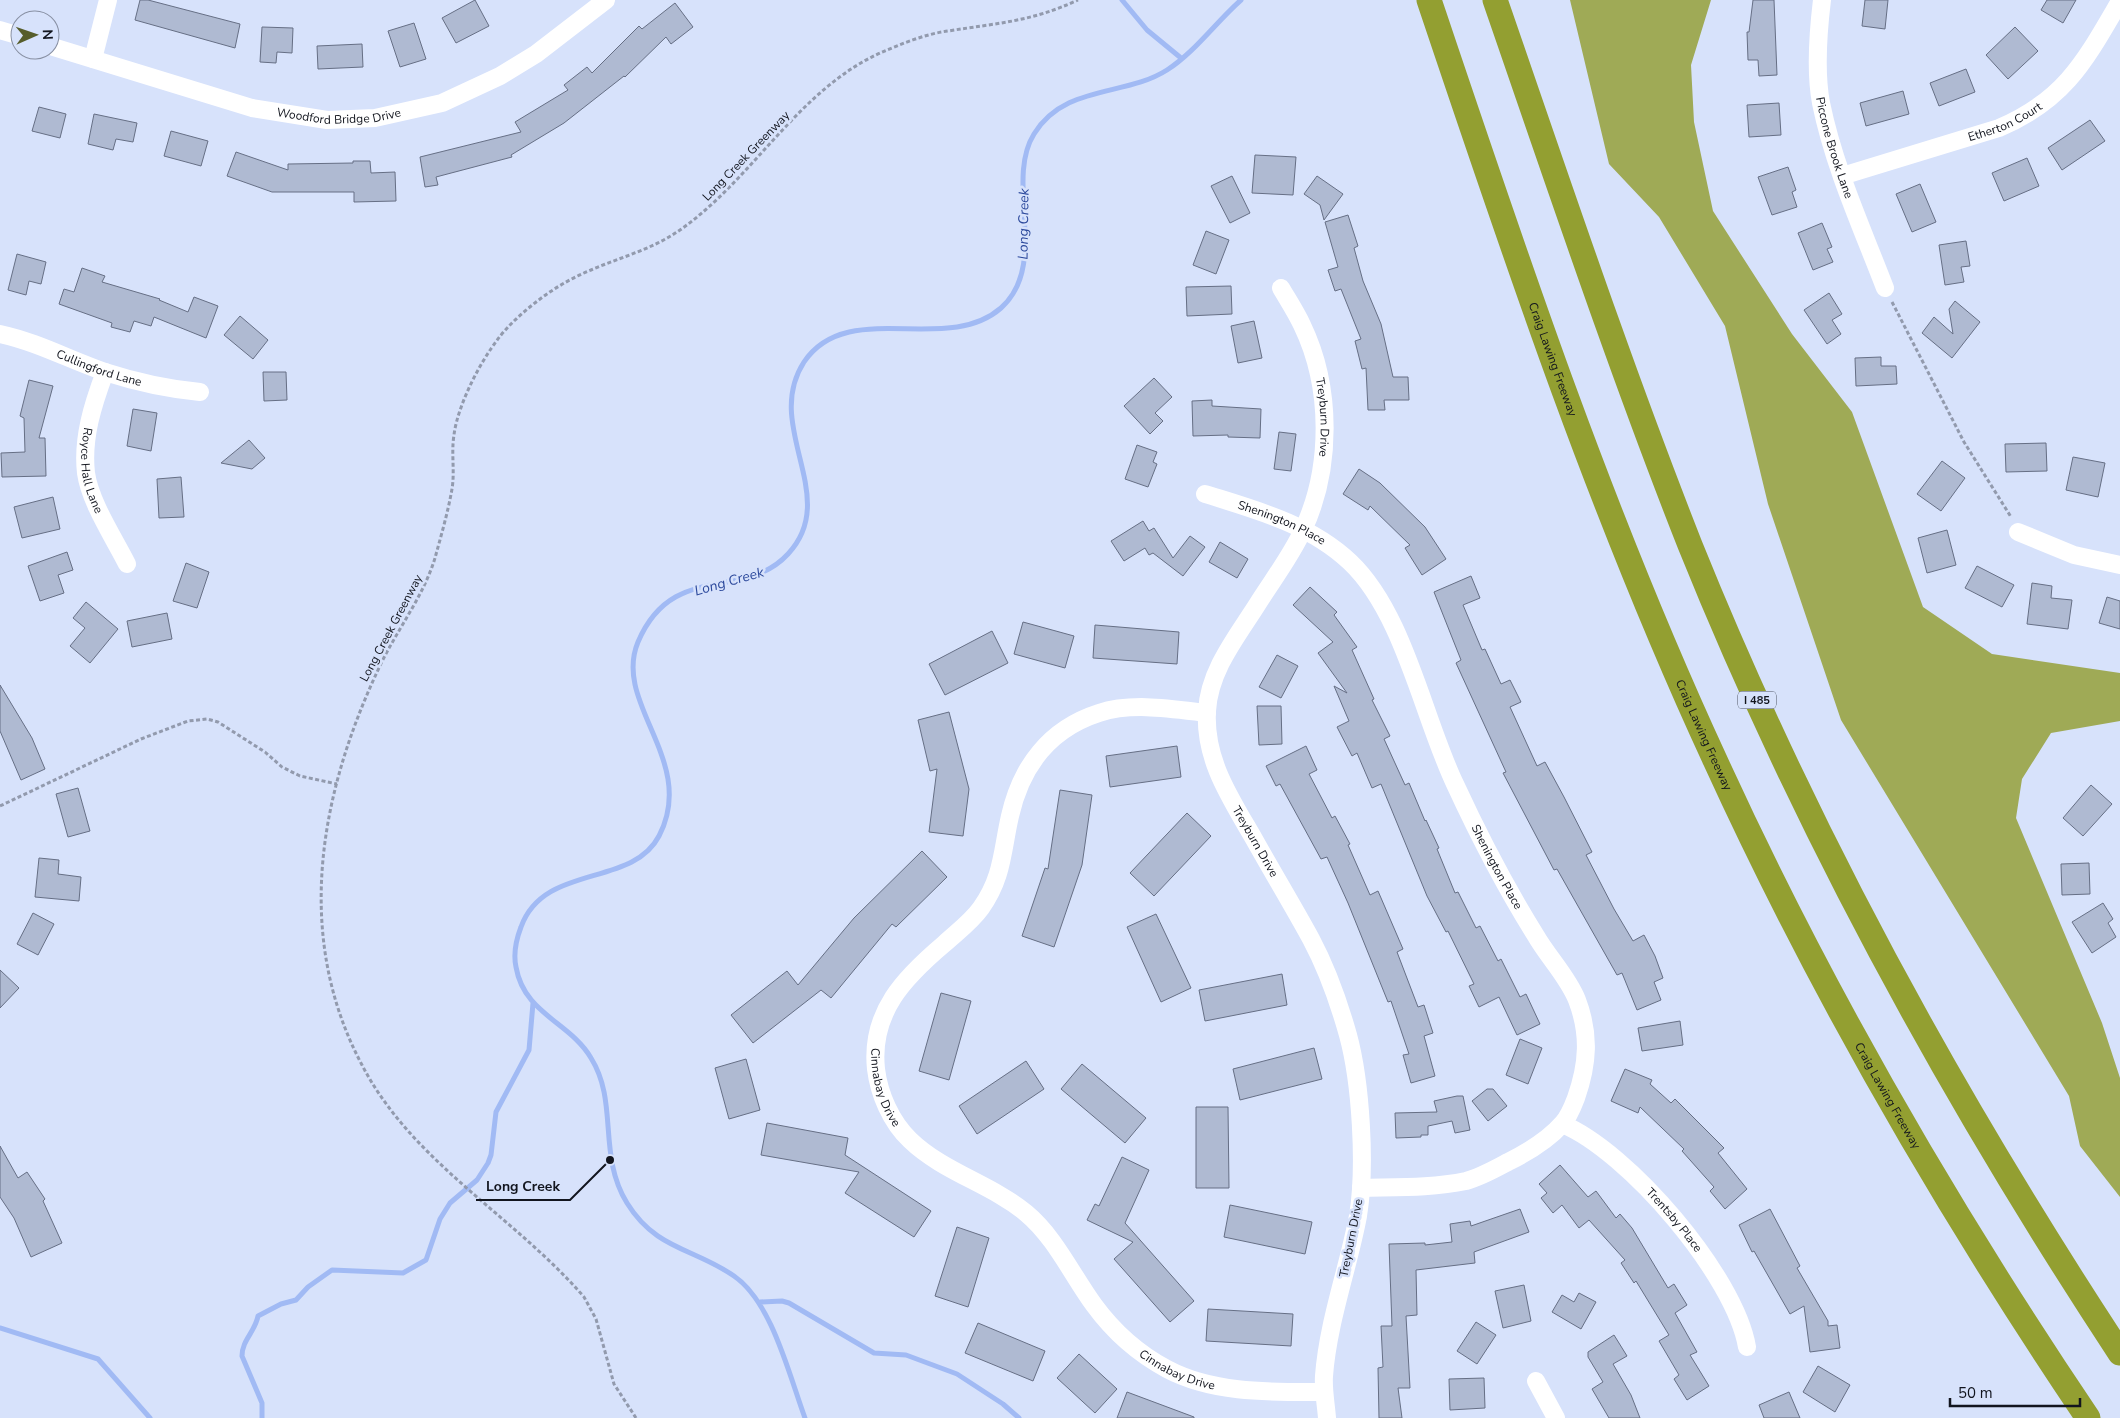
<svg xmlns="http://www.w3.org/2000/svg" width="2120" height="1418" font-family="'Nunito Sans',sans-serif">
<rect width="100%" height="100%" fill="#d7e2fb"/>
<!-- forest -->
<path fill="#9faa56" d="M1570 0H1711L1691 65 1694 122 1713 211 1792 334 1852 412 1923 607 1992 654 2120 673V721L2051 733 2022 779 2016 818 2102 1023 2120 1078V1197L2080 1146 2069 1096 1841 720 1768 504 1725 326 1659 217 1609 164Z"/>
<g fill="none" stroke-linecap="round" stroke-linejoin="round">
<!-- stream -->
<path stroke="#a1baf4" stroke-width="5" d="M1122 0 1147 30 1181 58
M760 1302 782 1301 789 1303 874 1353 906 1355 957 1374 1003 1404 1019 1418
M0 1328 98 1359 150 1418
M262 1418V1403L242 1356C242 1340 255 1332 258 1316L281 1304 296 1300 308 1287 332 1270 403 1273 426 1260 440 1219 450 1203 477 1180 488 1163 491 1155 496 1112 529 1050 533 1003
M805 1418C789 1375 772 1302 734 1276 694 1248 656 1250 627 1203 597 1154 619 1103 591 1058 570 1022 524 1014 516 967 513 953 516 940 521 927 544 863 632 888 659 836 698 761 612 704 638 642 673 560 744 602 788 554 842 496 762 427 804 362 848 297 946 356 1001 308 1050 264 1004 182 1034 134 1065 84 1125 97 1167 70 1195 52 1216 22 1241 0"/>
</g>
<!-- building -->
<path fill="#afbad2" stroke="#666f85" d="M140 0H148L240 24 235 48 135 20Z
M475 0 489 26 456 43 442 18Z
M1753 0H1774L1777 75 1759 76 1758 60H1748L1747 32H1749Z
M1865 0H1888L1885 29 1862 26Z
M2047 0H2076L2063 23 2041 10Z
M675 3 693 27 671 44 666 37 625 77 624 76 564 123 511 155 512 157 436 177 438 185 425 187 420 157 521 132 515 122 568 90 564 85 587 67 592 73 639 26 642 29Z
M414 23 426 59 400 67 388 31Z
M262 27 293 28 292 53 277 52 276 63 260 62Z
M2015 27 2038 51 2008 79 1986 55Z
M362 44 363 67 318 69 317 46Z
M1966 69 1975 92 1939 106 1930 83Z
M1903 91 1909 114 1866 126 1860 103Z
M1779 103 1781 135 1749 137 1747 105Z
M39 107 66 114 60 138 32 131Z
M94 114 137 123 133 142 116 139 113 150 88 144Z
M2090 120 2105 141 2062 170 2048 148Z
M171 131 208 141 201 166 164 156Z
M236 152 288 170V164L353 163V161H370L371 173 395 172 396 201 354 202V192H272L227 176Z
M1255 155 1296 157 1293 195 1252 193Z
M2027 158 2039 186 2004 201 1992 173Z
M1788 167 1796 190 1792 192 1797 207 1772 215 1758 177Z
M1232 176 1250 213 1230 223 1211 186Z
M1317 176 1343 194 1324 220 1320 205 1304 194Z
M1920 184 1936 222 1912 232 1896 194Z
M1348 215 1358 246 1354 248 1363 281 1381 324 1393 377H1408L1409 400H1384L1385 410H1368L1366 368 1362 369 1355 341 1361 339 1341 289 1335 291 1328 270 1338 267 1325 222Z
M1822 223 1832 247 1827 249 1833 262 1813 270 1798 233Z
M1206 231 1229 240 1216 274 1193 265Z
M1966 241 1970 266 1961 267 1964 282 1945 285 1939 245Z
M17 254 46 262 41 284 29 281 26 295 8 290Z
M82 268 105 276 102 282 160 299 159 300 188 312 194 297 218 306 206 338 154 317 151 326 134 321 130 332 111 327 112 323 59 304 64 289 74 292Z
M1231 286 1232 314 1187 316 1186 287Z
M1829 293 1842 314 1832 320 1841 334 1827 344 1804 310Z
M1955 301 1980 322 1952 358 1922 333 1934 317 1953 334 1949 309Z
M240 316 268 340 253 359 224 335Z
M1254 321 1262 358 1238 363 1231 326Z
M1881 357V366H1896L1897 384 1856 386 1855 358Z
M263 372H286L287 400 264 401Z
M1154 378 1172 397 1155 413 1163 421 1150 434 1124 406Z
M29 380 53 386 39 438H45L46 476 2 477 1 453 25 452 24 418 20 416Z
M1212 400V406L1261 409 1260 438 1228 437V435L1193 436 1192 401Z
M133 409 157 413 151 451 127 446Z
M1279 432 1296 434 1291 471 1274 469Z
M249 440 265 458 252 469 221 463Z
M2046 443 2047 471 2006 472 2005 444Z
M1137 445 1157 452 1153 462 1157 464 1148 487 1125 479Z
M2073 457 2105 463 2098 497 2066 490Z
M1942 461 1965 478 1941 511 1917 494Z
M1359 469 1380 483 1425 527 1446 559 1422 575 1405 548 1410 545 1370 506 1368 510 1343 494Z
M181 477 184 517 159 518 157 479Z
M53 497 60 529 22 538 14 507Z
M1143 521 1149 531 1154 528 1173 558 1190 536 1205 547 1183 576 1153 553 1149 555 1145 548 1124 561 1111 541Z
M1947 530 1956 565 1927 573 1918 538Z
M1220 542 1248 559 1237 578 1209 562Z
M67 552 73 570 58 575 64 593 40 601 28 566Z
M186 563 209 572 197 608 173 601Z
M1977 566 2014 585 2002 607 1965 588Z
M1471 576 1480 598 1463 605 1482 650 1485 649 1501 684 1510 680 1521 702 1510 707 1537 766 1545 762 1564 797 1592 852 1586 855 1614 909 1633 941 1644 935 1655 956 1663 978 1654 982 1661 1000 1637 1010 1622 973 1617 975 1557 869 1554 870 1503 773 1506 772 1456 663 1461 660 1434 592Z
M2032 583 2052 586 2051 598 2072 600 2068 629 2027 624Z
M1310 587 1337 612 1334 615 1357 647 1352 650 1374 699 1372 700 1390 736 1384 739 1405 785 1409 783 1425 821 1426 820 1439 848 1437 849 1455 893 1458 892 1476 928 1480 926 1498 961 1501 959 1520 997 1526 994 1540 1024 1517 1035 1499 997 1479 1007 1469 986 1474 984 1448 931 1446 932 1427 896 1381 784 1372 788 1357 753 1352 756 1337 727 1349 721 1334 686 1347 693 1318 653 1333 642 1293 605Z
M2107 597 2120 601V629L2099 623Z
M86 602 118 629 90 663 70 646 85 628 73 618Z
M167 613 172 639 132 647 127 621Z
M1023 622 1074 636 1065 668 1014 654Z
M1095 625 1179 632 1177 664 1093 658Z
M992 631 1008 663 945 695 929 664Z
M1277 655 1298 666 1281 698 1259 687Z
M0 685 32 738 45 769 21 780 0 731Z
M1257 706H1281L1282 744 1259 745Z
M949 712 969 789 963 836 929 832 937 769 930 771 918 720Z
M1177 746 1181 777 1110 787 1106 756Z
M1306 746 1317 770 1309 774 1332 818 1335 816 1350 844 1348 845 1370 895 1378 891 1403 949 1397 952 1418 1007 1424 1005 1433 1033 1424 1036 1435 1076 1411 1083 1403 1055 1409 1054 1391 1001 1388 1002 1348 903 1327 857 1321 859 1280 784 1276 786 1266 766Z
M2091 785 2112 804 2083 836 2063 818Z
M78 788 90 831 68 837 56 794Z
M1060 790 1092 795 1082 865 1054 947 1022 936 1045 868 1048 869Z
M1187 813 1211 836 1154 896 1130 873Z
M922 851 947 877 896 927 892 924 831 998 821 990 753 1043 731 1015 787 971 798 985 854 918Z
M39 858 59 860 58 874 81 877 79 901 35 897Z
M2089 863 2090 894 2062 895 2061 864Z
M2103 903 2113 919 2108 923 2116 937 2092 953 2072 922Z
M33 913 54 924 38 955 17 944Z
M1156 914 1191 988 1161 1002 1127 927Z
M0 970 19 988 0 1008Z
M1282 974 1287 1005 1205 1021 1199 990Z
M941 993 971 1001 949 1080 919 1071Z
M1680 1021 1683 1045 1642 1051 1638 1028Z
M1520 1039 1542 1048 1528 1084 1506 1075Z
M1314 1048 1322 1079 1240 1100 1233 1069Z
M746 1059 760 1110 729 1119 715 1068Z
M1026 1061 1044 1089 977 1134 959 1106Z
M1082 1064 1146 1118 1125 1143 1061 1089Z
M1625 1069 1652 1080 1650 1084 1671 1103 1675 1099 1724 1148 1718 1153 1747 1189 1725 1209 1710 1191 1714 1187 1682 1151 1684 1149 1640 1107 1638 1113 1611 1101Z
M1487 1089H1493L1507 1106 1488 1121 1472 1101Z
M1457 1096H1463L1470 1130 1455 1133 1452 1121 1428 1126V1135H1421V1137L1396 1138 1395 1113 1437 1112 1434 1101Z
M1196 1107H1228L1229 1188H1196Z
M767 1123 848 1138 845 1155 931 1211 914 1237 845 1193 859 1172 761 1155Z
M0 1146 18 1178 27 1172 45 1199 43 1201 62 1243 31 1257 14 1218 0 1197Z
M1122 1157 1149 1170 1125 1223 1194 1301 1170 1322 1114 1259 1133 1242 1087 1220 1095 1204 1099 1206Z
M1560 1165 1588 1197 1596 1191 1616 1218 1620 1214 1632 1228 1668 1288 1674 1284 1687 1305 1675 1313 1697 1352 1690 1355 1709 1386 1687 1400 1674 1379 1679 1375 1659 1341 1669 1335 1636 1281 1634 1283 1621 1263 1625 1260 1589 1220 1579 1228 1562 1205 1553 1213 1541 1198 1547 1193 1539 1184Z
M1230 1205 1312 1222 1305 1254 1224 1237Z
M1520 1209 1529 1232 1474 1252 1475 1263 1416 1270 1417 1315 1406 1316 1410 1388H1398L1402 1418H1379L1378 1368 1383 1367 1381 1326H1392L1389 1244 1425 1243V1245L1452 1242 1450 1224 1470 1221 1471 1226Z
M1770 1209 1800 1266 1797 1268 1828 1321V1326L1837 1325 1840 1348 1810 1352 1804 1306 1790 1314 1754 1251 1752 1252 1739 1225Z
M957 1227 989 1238 968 1307 935 1296Z
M1524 1285 1531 1321 1503 1328 1495 1291Z
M1579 1293 1596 1302 1581 1329 1552 1312 1562 1295 1574 1302Z
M1208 1309 1293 1314 1291 1346 1206 1341Z
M1476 1322 1496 1335 1477 1364 1457 1351Z
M978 1323 1045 1351 1033 1381 965 1353Z
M1614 1335 1627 1356 1613 1364 1631 1395 1640 1418H1609L1592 1389 1603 1382 1588 1357V1352Z
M1079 1354 1117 1389 1095 1413 1057 1378Z
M1818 1366 1850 1385 1835 1412 1803 1392Z
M1484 1378 1485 1408 1450 1410 1449 1379Z
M1127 1392 1194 1417V1418H1117Z
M1789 1392 1800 1418H1764L1759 1405Z"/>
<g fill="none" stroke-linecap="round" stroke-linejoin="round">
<!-- path -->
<path stroke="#929aad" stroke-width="3" stroke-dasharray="4 2.5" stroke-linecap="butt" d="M1892 302 1964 442 2011 517
M0 806 141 739 188 721 207 719 218 722 265 752 282 767 300 776 337 784
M636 1418 614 1384 596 1319 584 1297C514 1216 412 1162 362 1065 294 937 319 796 378 670 395 632 423 598 435 558 441 536 448 512 452 489 455 471 451 453 454 435 458 402 486 349 510 325 533 302 561 282 591 270 621 257 653 249 680 230 754 178 797 91 880 53 901 44 925 34 948 31 998 23 1030 22 1078 0"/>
<!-- minor -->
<g stroke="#fff" stroke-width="18">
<path id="s1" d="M1822 0C1818 33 1815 71 1821 103 1834 167 1862 228 1885 288"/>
<path d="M0 30 20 36"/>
<path id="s2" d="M50 46 252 108 327 120 375 118 442 103 500 76 536 54 606 0"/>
<path d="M93 59 108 0"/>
<path id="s3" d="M1842 176 1999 128C2065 100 2085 61 2120 1"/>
<path id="s4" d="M1281 288C1288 300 1296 312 1302 325 1332 387 1332 468 1303 530 1290 558 1271 582 1255 608 1235 639 1209 672 1207 711 1204 760 1231 799 1254 839 1273 873 1293 906 1311 939 1327 969 1339 1003 1348 1035 1361 1083 1366 1167 1358 1216 1348 1269 1328 1322 1324 1376 1323 1390 1326 1404 1327 1418"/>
<path id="s5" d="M0 334C37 342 70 360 105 372 136 382 168 389 200 392"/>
<path id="s6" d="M105 372C93 404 82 438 86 473 90 502 114 538 127 564"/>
<path id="s7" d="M1205 494C1256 510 1310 524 1350 562 1404 613 1423 717 1455 784 1479 836 1506 888 1536 936 1548 957 1568 977 1577 1000 1590 1034 1588 1064 1576 1098 1573 1106 1568 1118 1562 1124 1548 1140 1526 1153 1508 1162 1495 1169 1481 1177 1466 1181 1432 1188 1396 1187 1361 1188"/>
<path d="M2018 532 2074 555 2120 565"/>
<path id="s8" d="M1207 713C1173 709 1132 702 1099 713 1049 729 1021 767 1010 816 1002 851 1003 877 981 908 971 922 957 932 944 944 905 977 870 1012 876 1069 879 1094 891 1122 910 1140 943 1172 991 1184 1026 1213 1055 1237 1072 1275 1094 1305 1113 1331 1139 1354 1167 1369 1214 1394 1272 1392 1324 1392"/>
<path id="s9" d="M1562 1124C1628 1151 1735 1276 1747 1347"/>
<path d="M1536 1381 1556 1418"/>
</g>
<!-- highway -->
<g stroke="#939f31" stroke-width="25">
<path id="s10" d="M1429 0C1515 256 1601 514 1715 760 1820 990 1947 1209 2088 1418"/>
<path d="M1495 0C1558 182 1619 365 1690 545 1804 828 1952 1098 2120 1353"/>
</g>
</g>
<g text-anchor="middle" stroke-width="5" stroke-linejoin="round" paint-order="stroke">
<!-- shield labels -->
<rect fill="#d7e2fb" stroke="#4d5260" stroke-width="1" x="1738" y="691.5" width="38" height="17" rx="4"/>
<g font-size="11" font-weight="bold" fill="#12151e">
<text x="1757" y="704">I 485</text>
</g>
<!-- street labels -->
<g font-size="12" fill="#12151e" stroke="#d7e2fb">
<text dy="4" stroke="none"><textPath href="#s2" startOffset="299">Woodford Bridge Drive</textPath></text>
<text dy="4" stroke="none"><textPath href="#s3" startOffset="172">Etherton Court</textPath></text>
<text dy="4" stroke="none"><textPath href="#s1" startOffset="150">Piccone Brook Lane</textPath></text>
<text transform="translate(746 156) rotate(-46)" y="4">Long Creek Greenway</text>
<text dy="4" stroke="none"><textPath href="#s10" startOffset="380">Craig Lawing Freeway</textPath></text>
<text dy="4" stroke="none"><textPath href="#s5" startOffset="105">Cullingford Lane</textPath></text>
<text dy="4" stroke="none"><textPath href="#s4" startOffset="138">Treyburn Drive</textPath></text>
<text dy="4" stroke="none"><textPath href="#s6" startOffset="102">Royce Hall Lane</textPath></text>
<text dy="4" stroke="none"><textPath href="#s7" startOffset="82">Shenington Place</textPath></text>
<text transform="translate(391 628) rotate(-62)" y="4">Long Creek Greenway</text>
<text dy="4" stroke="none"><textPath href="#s10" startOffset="785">Craig Lawing Freeway</textPath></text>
<text dy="4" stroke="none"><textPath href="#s4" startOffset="602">Treyburn Drive</textPath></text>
<text dy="4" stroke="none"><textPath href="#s7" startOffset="502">Shenington Place</textPath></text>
<text dy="4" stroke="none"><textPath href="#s8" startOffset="570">Cinnabay Drive</textPath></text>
<text dy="4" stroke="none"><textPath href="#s10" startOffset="1190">Craig Lawing Freeway</textPath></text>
<text dy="4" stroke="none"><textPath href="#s9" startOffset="149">Trentsby Place</textPath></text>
<text transform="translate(1351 1238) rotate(-79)" y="4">Treyburn Drive</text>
<text dy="4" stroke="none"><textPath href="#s8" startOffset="990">Cinnabay Drive</textPath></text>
</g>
<!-- water labels -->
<g font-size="14" font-style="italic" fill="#2c499c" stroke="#d7e2fb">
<text transform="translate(1023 224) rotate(-89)" y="5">Long Creek</text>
<text transform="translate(729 581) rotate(-16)" y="5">Long Creek</text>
</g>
</g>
<!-- callouts -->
<path fill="none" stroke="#12151e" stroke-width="2" d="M610 1160L570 1200H476"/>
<circle fill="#12151e" stroke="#d7e2fb" stroke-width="2" cx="610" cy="1160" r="5"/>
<g font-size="14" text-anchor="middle" font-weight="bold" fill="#12151e" stroke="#d7e2fb" stroke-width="5" stroke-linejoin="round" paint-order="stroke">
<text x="523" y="1191">Long Creek</text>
</g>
<!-- north arrow -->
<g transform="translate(35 35) rotate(88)"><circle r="24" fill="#d7e2fb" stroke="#8890a3"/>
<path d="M0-4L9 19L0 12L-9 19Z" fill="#565d2b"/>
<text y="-8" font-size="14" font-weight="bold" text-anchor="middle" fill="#12151e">N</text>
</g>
<!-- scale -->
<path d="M1950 1398v8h130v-8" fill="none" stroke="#12151e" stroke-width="2.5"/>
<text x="1958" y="1398" font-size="15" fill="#12151e" stroke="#d7e2fb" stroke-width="4" paint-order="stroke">50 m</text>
</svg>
